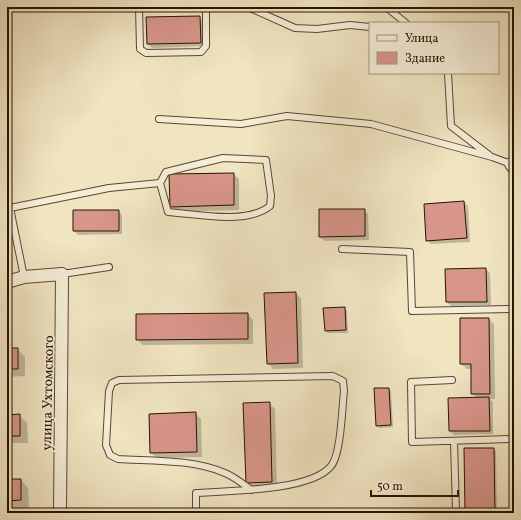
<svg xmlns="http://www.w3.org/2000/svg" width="521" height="520" font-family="Vollkorn,serif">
<rect width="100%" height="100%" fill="#f0e4c1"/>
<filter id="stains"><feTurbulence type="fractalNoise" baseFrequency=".005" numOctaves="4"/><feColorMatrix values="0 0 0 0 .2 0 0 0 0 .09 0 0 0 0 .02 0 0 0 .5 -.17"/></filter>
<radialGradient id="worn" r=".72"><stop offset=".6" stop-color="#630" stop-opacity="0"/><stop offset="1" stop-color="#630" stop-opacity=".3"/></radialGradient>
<!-- shadow -->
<path fill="#0003" d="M199 17 203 21 204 46 152 48 148 44Z
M233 174 239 179V210L176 212 171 206Z
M464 202 468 206 470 242 431 244 427 240Z
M364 210 368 214 369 240 325 241 320 237Z
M118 211 122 215V234L78 235 74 231Z
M486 269 490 273 491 305 451 306 447 302Z
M295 293 301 298 303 368 273 369 268 363Z
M344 308 347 311 348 333H328L326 331Z
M248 314 253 320V344L143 345 137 339Z
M489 319 494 324 495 399H490L493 402V434L454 435 450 431 477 398 472 394V369H467L461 364Z
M7 349H17L25 357V376L7 377Z
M389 389 391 391 393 427 379 428 377 425Z
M269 403 275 409 277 487 252 488 247 483Z
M195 413 201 419 202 457 157 458 151 453Z
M19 415 27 423 28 443H7V416Z
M493 449 496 451 497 513H466Z
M7 480H21L28 488 29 508H7Z"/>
<!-- building -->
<path fill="#d8958a" stroke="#271400" d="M200 16 201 43 147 44 146 17Z
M234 173V205L170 207 169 174Z
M464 201 467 238 426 241 424 204Z
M319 209H365V236L319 237Z
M73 210H119V231H73Z
M486 268 487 302H446L445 269Z
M296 292 298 363 267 364 264 293Z
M345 307 346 330 325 331 323 308Z
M248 313V339L136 340V314Z
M460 318H489L490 394H471V364H460Z
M7 348H18V369H7Z
M374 388H389L391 425 376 426Z
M489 397 490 431H449L448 398Z
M270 402 272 482 246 483 243 403Z
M196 412 197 452 150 453 149 414Z
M20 414V436H7V415Z
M464 448H494L495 513H465Z
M7 479H21V500L7 501Z"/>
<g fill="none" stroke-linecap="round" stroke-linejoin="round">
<!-- service casing -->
<g stroke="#594830" stroke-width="8">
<path id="service" d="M139 7 140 49 146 53 201 52 206 46V7
M248 7 295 28 317 29 350 25 370 27
M386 7 406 23
M448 73 451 126 489 155
M159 119 241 124 287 116 371 124 492 157 511 164
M342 249 410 252 412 311 514 309
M62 274 109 267
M24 277 10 208 109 188 160 183 166 172 223 158 266 160 271 196 270 206C247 225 196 214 168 212L160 183
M452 380 411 382 412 442 514 439
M196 513V493C227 491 312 491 331 466 341 455 342 408 344 391L343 381 333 376 119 380 112 383 109 391 106 445 110 455 118 459C153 461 193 459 225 473 235 477 243 484 251 490
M414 513 456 512 454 441"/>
</g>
<!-- minor casing -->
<g stroke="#594830" stroke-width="14">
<path id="minor" d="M511 164 514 168
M7 282 24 277 62 274 60 513"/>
</g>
<!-- service -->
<use href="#service" stroke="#f5edd7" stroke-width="6"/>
<!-- minor -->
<use href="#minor" stroke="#f5edd7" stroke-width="12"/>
</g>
<g text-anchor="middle" stroke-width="3.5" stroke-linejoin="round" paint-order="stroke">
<!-- street labels -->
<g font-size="14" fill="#271400" stroke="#f5edd7">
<text transform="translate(47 393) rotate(-89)" y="5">улица Ухтомского</text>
</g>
</g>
<!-- margin -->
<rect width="521" height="520" fill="none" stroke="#f0e4c1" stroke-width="24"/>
<rect x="8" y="8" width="505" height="504" fill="none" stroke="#271400" stroke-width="2"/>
<rect x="12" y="12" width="497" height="496" fill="none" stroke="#271400"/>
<!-- legend -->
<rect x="369" y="22" width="130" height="52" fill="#f5edd7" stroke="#a39681"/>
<rect x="377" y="35" width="20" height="6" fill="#f5edd7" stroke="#a39681"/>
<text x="405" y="42" font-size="12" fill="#271400">Улица</text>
<rect x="377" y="52" width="20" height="12" fill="#d8958a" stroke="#a39681"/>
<text x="405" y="62" font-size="12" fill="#271400">Здание</text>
<!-- scale -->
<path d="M371 490v6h87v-6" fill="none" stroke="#271400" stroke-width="2"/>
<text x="377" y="490" font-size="12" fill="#271400" stroke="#f5edd7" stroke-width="3" paint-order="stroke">50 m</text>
<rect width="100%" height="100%" filter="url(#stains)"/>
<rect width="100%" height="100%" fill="url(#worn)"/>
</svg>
